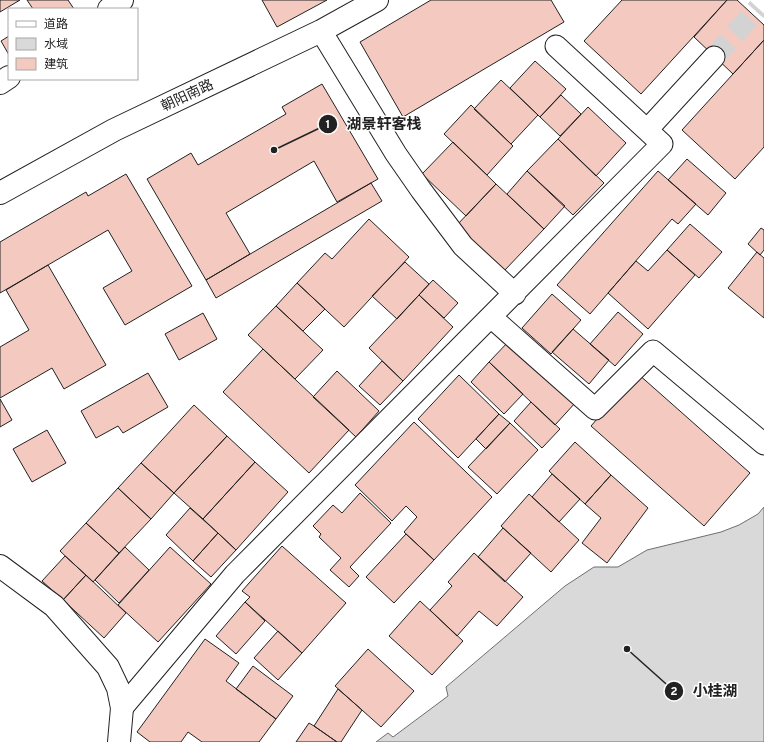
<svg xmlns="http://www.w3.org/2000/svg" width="764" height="742" font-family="Overpass,'Noto Sans SC',sans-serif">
<rect width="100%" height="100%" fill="#fff"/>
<!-- water -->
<path fill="#d9d9d9" stroke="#6f6f6f" d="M764 507V742H376L388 733 393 737 448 696 446 687 565 586 594 567H618L647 550 721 532 739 525 758 514Z"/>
<!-- building -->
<path fill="#f3c9c0" stroke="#222" d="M0 0H20L0 12Z
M27 0H68L74 9H33Z
M262 0H327L277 27Z
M431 0H551L564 22 403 117 360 42Z
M622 0H727L641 94 584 41Z
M727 0H737L764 25V40L733 74 694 37Z
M9 36V55L1 41Z
M764 40V147L735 179 682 130Z
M535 61 566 89 540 117 510 88Z
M501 80 538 115 511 144 474 109Z
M322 84 378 179 337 202 314 161 226 213 250 254 206 280 147 179 191 153 198 165 286 114 282 107Z
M561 95 581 114 560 136 540 117Z
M471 105 513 146 487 175 444 134Z
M588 107 626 143 596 176 558 139Z
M558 139 604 183 573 215 527 171Z
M453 142 496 184 466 216 422 174Z
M687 159 726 193 708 215 668 180Z
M527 171 565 206 544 229 507 194Z
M658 171 696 204 678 224 672 219 590 314 557 285Z
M126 174 192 286 125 325 103 288 132 271 108 230 0 293V242L86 192 88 196Z
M371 183 382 201 216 298 206 280Z
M496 184 544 229 504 271 456 226Z
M369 219 409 257 344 327 297 283 325 253 332 259Z
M690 224 722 252 699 278 667 250Z
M761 228 764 230V250L760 255 748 244Z
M667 250 695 275 648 329 608 293 636 261 648 271Z
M757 252 764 258V318L728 288Z
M405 262 429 284 397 319 372 296Z
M48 265 106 365 64 389 52 368 0 398V347L29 330 6 290Z
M433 280 458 303 444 318 419 295Z
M297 283 325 309 303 331 276 306Z
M552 294 581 320 551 354 522 328Z
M419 295 453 327 403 381 369 348Z
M276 306 323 350 295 379 248 335Z
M618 312 643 334 615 366 590 344Z
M203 313 217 339 179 360 165 334Z
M573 329 609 360 589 384 552 352Z
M510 340 576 402 555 425 489 362Z
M263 349 349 430 309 473 223 392Z
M382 361 403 381 380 405 359 386Z
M489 362 523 394 504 414 471 382Z
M337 371 379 411 356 437 313 397Z
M148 373 168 407 123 433 118 426 96 438 81 411Z
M637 373 750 473 704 526 591 426Z
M459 375 499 414 458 458 418 419Z
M0 399 12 420 0 427Z
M531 402 560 429 542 448 514 421Z
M194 405 227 436 174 493 141 463Z
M499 414 510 423 486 449 476 439Z
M414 422 492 497 434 560 404 532 417 517 406 506 392 521 355 485Z
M510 423 538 450 497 494 468 467Z
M47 430 66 463 32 482 13 449Z
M227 436 255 462 203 519 174 493Z
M575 442 611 475 585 504 549 471Z
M255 462 288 492 236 550 203 519Z
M141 463 174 493 151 519 118 488Z
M552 474 580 499 559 522 532 497Z
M611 475 648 508 607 563 582 543 601 518 585 504Z
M118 488 151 519 119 553 86 523Z
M360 493 391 523 350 567 359 576 349 587 330 570 341 558 319 537 321 534 313 526 333 505 342 513Z
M529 494 579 540 551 572 501 526Z
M190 508 218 533 193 561 166 535Z
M86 523 119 553 93 582 60 551Z
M503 528 531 553 505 582 478 557Z
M218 533 236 550 211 577 193 561Z
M406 534 434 560 394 603 366 577Z
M282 546 346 603 302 653 245 602 250 597 242 591Z
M125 547 149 570 119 603 95 580Z
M170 547 211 584 158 642 118 605Z
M474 553 523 597 497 626 479 611 457 636 430 610 452 586 448 582Z
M65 556 86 575 63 600 42 581Z
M86 575 126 613 104 638 63 600Z
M420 601 463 641 432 675 389 636Z
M245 602 265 621 236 654 216 636Z
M278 631 302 653 278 680 254 658Z
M205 639 239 663 226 681 276 719 259 742H202L188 732 181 742H150L137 732Z
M368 649 414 691 381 727 335 686Z
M253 666 293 696 276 719 236 689Z
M338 689 362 710 341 742H337L314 726Z
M309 723 314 726 337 742H296Z"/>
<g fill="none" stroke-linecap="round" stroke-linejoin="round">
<!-- pedestrian-tunnel -->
<path stroke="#d3d3d3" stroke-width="21" stroke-dasharray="21 10" stroke-linecap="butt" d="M714 57 758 8"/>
<!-- pedestrian casing -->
<g stroke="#222" stroke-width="23">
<path id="pedestrian" d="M321 31 396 154 421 190 463 246 515 294
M647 130 714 57
M491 317 595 409 653 351 764 444
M122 708 235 574 662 144 556 46"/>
</g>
<!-- minor casing -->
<g stroke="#222" stroke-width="24">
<path id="minor" d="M109 9 122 0
M0 83 9 77
M0 566 54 606 108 667 118 688 122 708 119 742"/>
</g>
<!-- secondary casing -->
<g stroke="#222" stroke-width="24">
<path id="secondary" d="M0 193 114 130 321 31 377 0"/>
</g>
<!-- pedestrian -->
<use href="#pedestrian" stroke="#fff" stroke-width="21"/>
<!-- minor -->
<use href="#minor" stroke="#fff" stroke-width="22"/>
<!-- secondary -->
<use href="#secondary" stroke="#fff" stroke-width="22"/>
</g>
<g text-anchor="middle" stroke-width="3" stroke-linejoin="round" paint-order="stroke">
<!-- street labels -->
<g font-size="14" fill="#222" stroke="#fff">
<text transform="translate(187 95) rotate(-25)" y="5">朝阳南路</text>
</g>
</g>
<!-- callouts -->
<path fill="none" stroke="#222" stroke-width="1.5" d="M274 150L328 124M627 649L674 691"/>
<g fill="#222" stroke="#fff" stroke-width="1.5">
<circle cx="274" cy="150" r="4"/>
<circle cx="627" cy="649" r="4"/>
<circle cx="328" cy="124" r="10"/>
<circle cx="674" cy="691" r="10"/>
</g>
<g font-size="12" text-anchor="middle" font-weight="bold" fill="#fff">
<text x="328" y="128">1</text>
<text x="674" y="695">2</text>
</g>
<g font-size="15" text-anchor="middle" font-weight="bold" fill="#222" stroke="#fff" stroke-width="3" stroke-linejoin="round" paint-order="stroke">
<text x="384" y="129">湖景轩客栈</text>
<text x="715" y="696">小桂湖</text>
</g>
<!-- legend -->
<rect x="8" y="8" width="130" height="72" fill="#ffffff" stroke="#a7a7a7"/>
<rect x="16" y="21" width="20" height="6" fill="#ffffff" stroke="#a7a7a7"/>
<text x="44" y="28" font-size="12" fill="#222222">道路</text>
<rect x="16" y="38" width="20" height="12" fill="#d9d9d9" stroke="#a7a7a7"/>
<text x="44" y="48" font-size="12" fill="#222222">水域</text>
<rect x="16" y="58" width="20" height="12" fill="#f3c9c0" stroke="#a7a7a7"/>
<text x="44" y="68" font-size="12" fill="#222222">建筑</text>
</svg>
